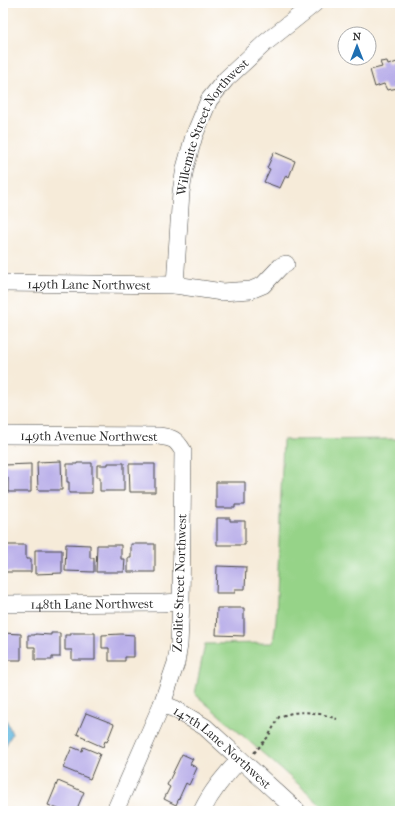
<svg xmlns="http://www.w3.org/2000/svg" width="403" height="814" font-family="'IM FELL French Canon',serif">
<rect width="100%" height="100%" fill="#fff"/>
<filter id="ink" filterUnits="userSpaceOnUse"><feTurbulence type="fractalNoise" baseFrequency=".025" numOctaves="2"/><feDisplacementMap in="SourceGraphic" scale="8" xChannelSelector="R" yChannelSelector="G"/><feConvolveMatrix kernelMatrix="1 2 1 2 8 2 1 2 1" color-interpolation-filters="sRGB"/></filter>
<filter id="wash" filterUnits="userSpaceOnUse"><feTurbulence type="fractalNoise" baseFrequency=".012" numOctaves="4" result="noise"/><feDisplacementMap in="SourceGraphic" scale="16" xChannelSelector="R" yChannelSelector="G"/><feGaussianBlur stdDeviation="0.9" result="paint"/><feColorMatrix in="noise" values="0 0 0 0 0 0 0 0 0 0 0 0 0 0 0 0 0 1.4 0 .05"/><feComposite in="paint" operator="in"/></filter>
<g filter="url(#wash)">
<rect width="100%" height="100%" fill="#f6ebd9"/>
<!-- green -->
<path fill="#96d388" stroke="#607f5a" d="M400 439V811H329L195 694 205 644 273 643 276 621 283 440Z"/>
<!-- water -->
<path fill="#64b9e0" stroke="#487286" d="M3 719H6L12 734 3 750Z"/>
<g id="blocks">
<!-- building -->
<path fill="#b9afe9" d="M387 61 388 65 400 61V79L396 81 398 88 387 90 384 84 375 87 370 70 382 67 380 62Z
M274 152 295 161 289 177 286 175 280 188 264 182 270 169 267 168Z
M61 461 62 490H38L37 462Z
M77 463H92V493H69V482H67V464H77Z
M108 463H124V491H100V477H97V465H108Z
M31 464V492H8V478H4V465Z
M129 464H155V492H130Z
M216 482H245V505H235V508H216Z
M217 518H230V521H245V545H217Z
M66 544 90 545V558H94V572L65 571Z
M131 544H155V572H128V558H131Z
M5 545H26V559H31V572H5Z
M97 545H121V559H125L124 572H96Z
M35 550H62V573L35 574Z
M217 566 246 567 245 589H235V593H216Z
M217 608H244V636L216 635Z
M3 633 21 634V660H3Z
M51 633H60V657H52V660H35V647H28V635H35V634L51 635Z
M71 633H95V660H72V650H65V635H71Z
M121 634 134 635V657H125V661H109V648H102V635Z
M86 713 114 724 107 742 105 741 103 747 85 739 86 738 77 734Z
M72 747 82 751 83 747 100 754 90 779 63 768Z
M182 754 193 759 190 764 197 768 189 785 186 783 176 805 164 799 170 787 167 785Z
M58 781 84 792 76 811H63L48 805Z"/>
</g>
</g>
<g filter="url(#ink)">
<use href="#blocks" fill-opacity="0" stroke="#494845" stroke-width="1"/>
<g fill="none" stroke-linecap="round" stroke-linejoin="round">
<!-- minor casing -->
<g stroke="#494845" stroke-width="18">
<g id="minor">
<path id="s1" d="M3 283 175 285 222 292 251 290 263 285 281 266 286 264"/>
<path id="s2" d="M175 285 181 192 185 168 194 136 209 100 226 79 265 43 315 3"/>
<path id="s3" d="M3 435 159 436C173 438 176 439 183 451L181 602 179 645 176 663 162 704 115 811"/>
<path id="s4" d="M3 604 162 603 181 602"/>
<path id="s5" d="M162 704 175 709 205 727 297 811"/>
<path d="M202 811C212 790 225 776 240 759"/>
</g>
</g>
<!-- path -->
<path stroke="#494845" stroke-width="2" stroke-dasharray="3 3" stroke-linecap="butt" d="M254 753 268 737 279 717C299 709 317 712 337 719"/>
<!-- minor -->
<use href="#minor" stroke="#fff" stroke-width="17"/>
</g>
</g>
<g text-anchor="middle" stroke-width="3" stroke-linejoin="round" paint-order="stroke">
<!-- street labels -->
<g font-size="13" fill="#2b2b2b" stroke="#fff">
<text dy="5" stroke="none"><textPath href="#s2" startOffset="167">Willemite Street Northwest</textPath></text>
<text dy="5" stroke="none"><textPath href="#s1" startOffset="86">149th Lane Northwest</textPath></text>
<text dy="5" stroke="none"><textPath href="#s3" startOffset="86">149th Avenue Northwest</textPath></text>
<text transform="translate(179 583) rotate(-88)" y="5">Zeolite Street Northwest</text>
<text dy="5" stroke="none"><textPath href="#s4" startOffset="89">148th Lane Northwest</textPath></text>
<text dy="5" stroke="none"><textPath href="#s5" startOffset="75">147th Lane Northwest</textPath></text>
</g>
</g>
<!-- margin -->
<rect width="403" height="814" fill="none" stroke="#fff" stroke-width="16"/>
<!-- north arrow -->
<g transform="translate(357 46)"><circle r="19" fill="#ffffff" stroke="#aaaaaa"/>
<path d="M0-3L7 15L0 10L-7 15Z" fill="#1f6fb2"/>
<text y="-6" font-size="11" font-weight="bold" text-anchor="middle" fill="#2b2b2b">N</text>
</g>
</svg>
